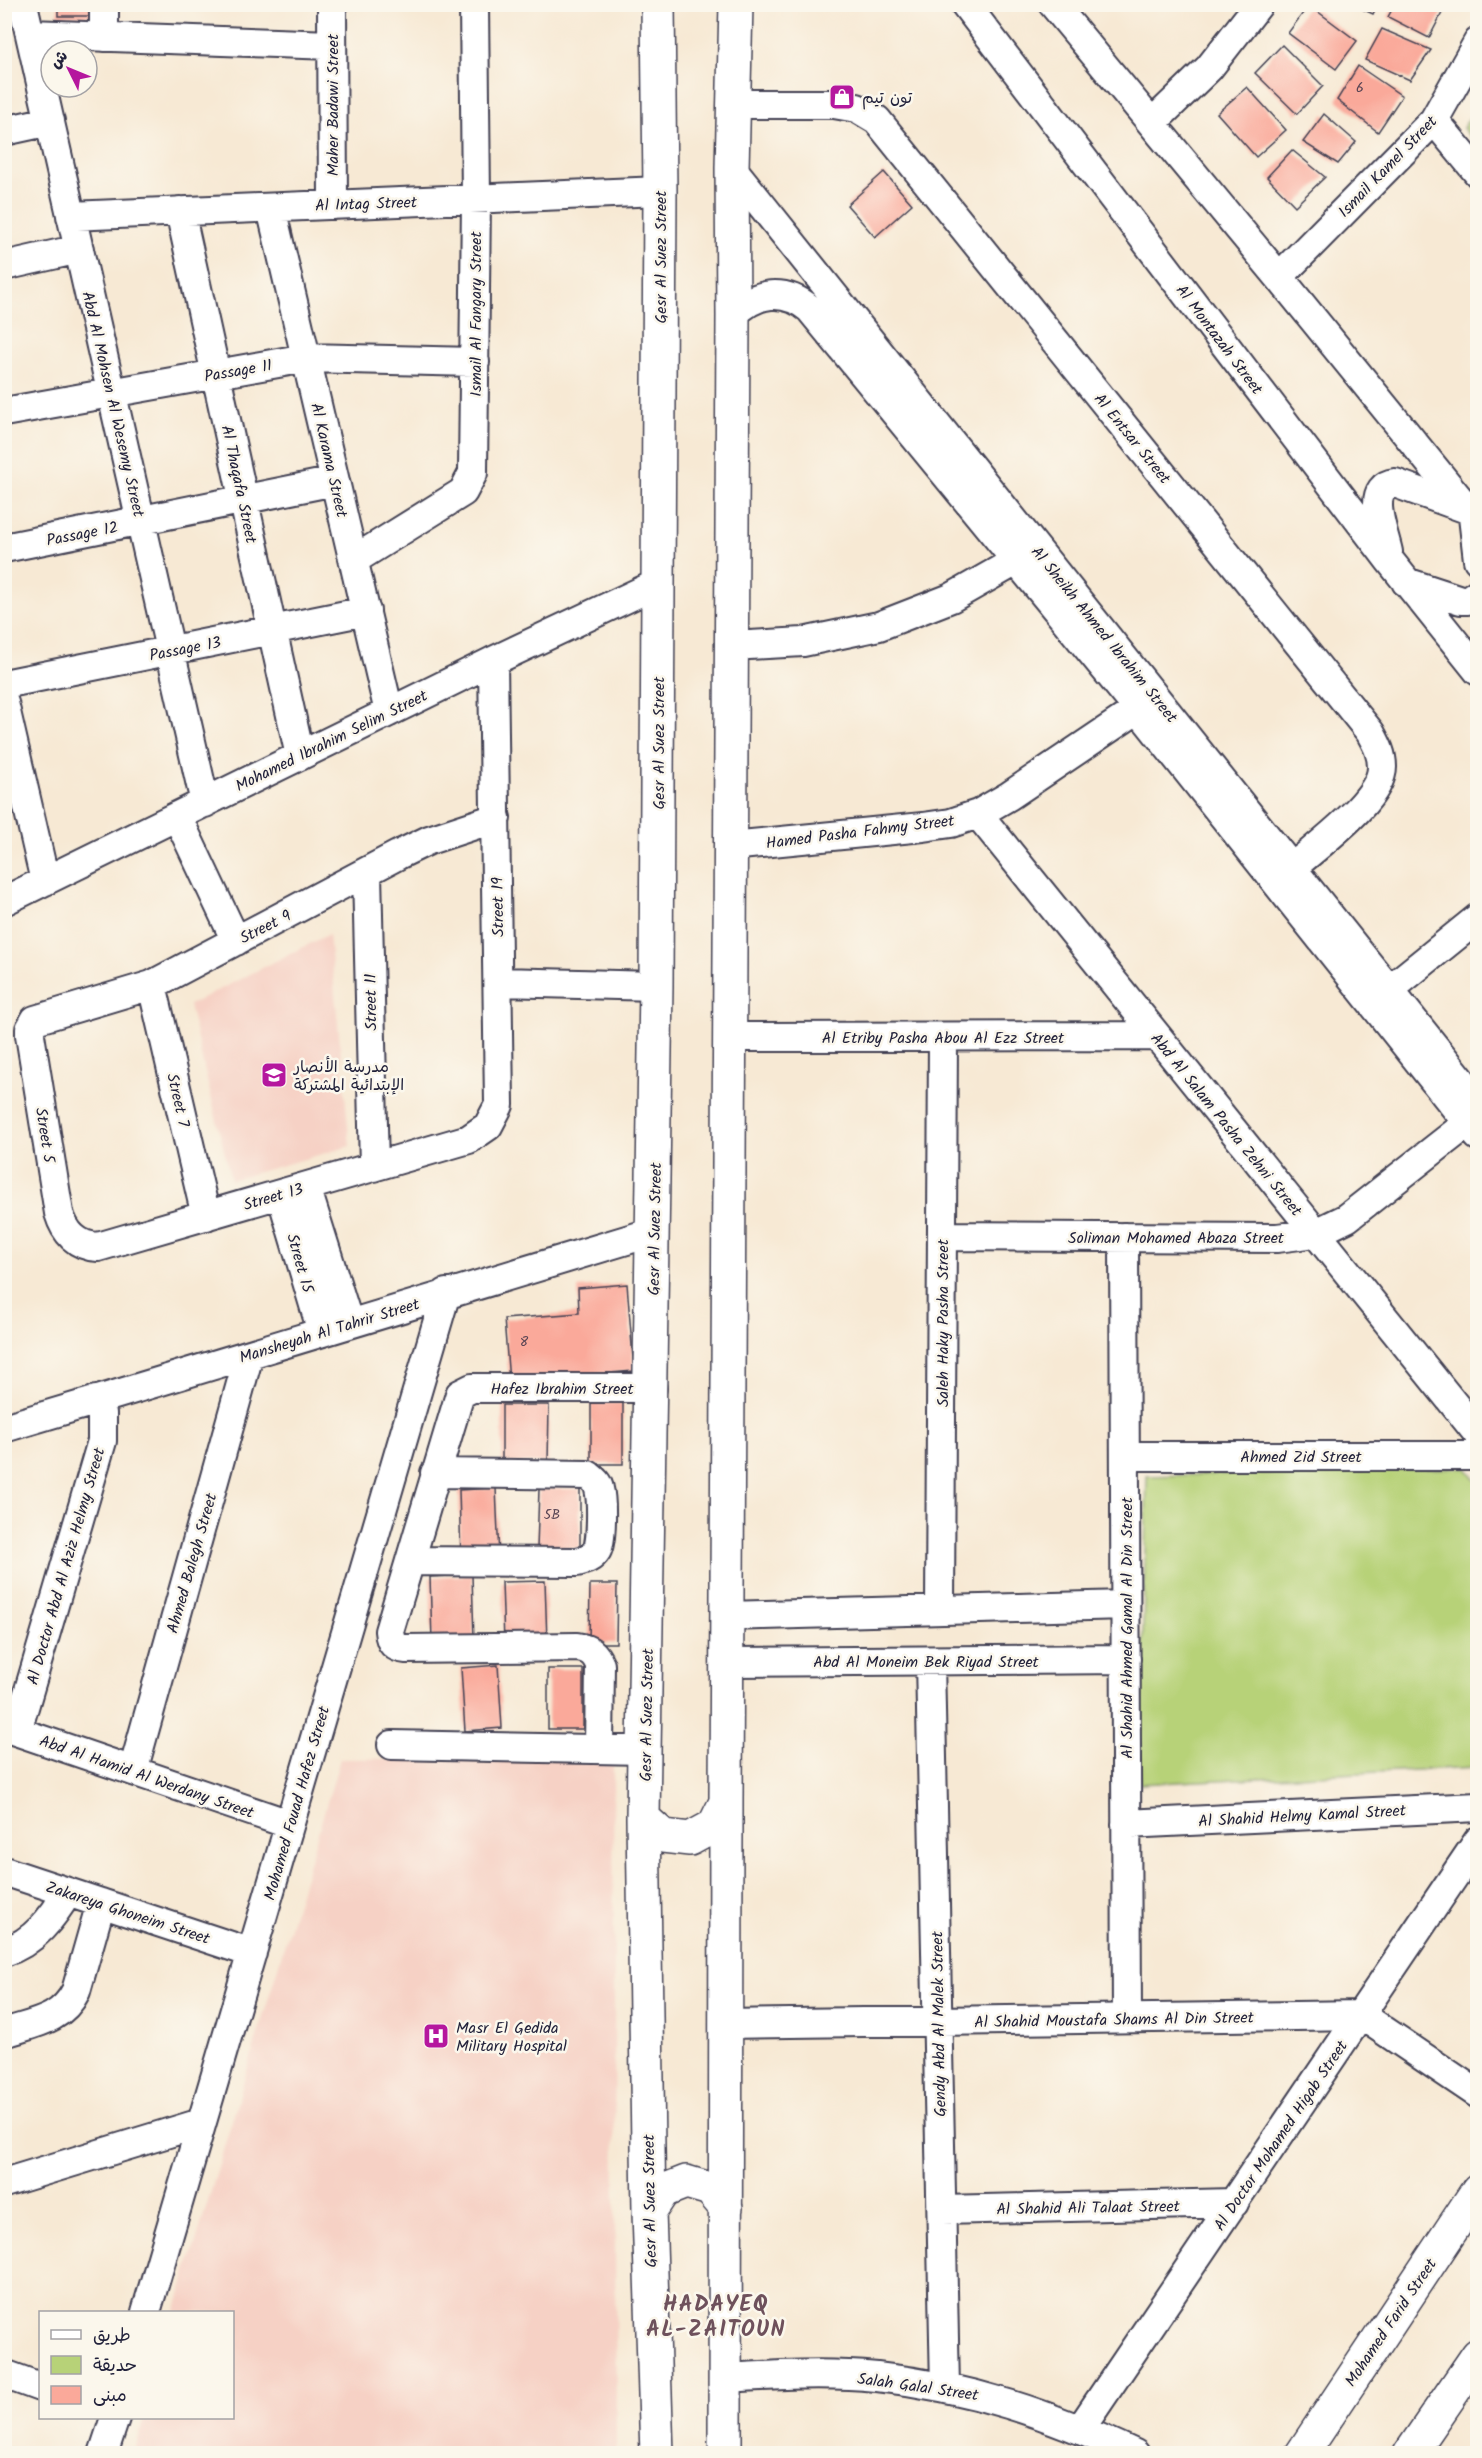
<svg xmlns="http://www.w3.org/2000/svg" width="1482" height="2458" font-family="Kalam,'Playpen Sans Arabic',sans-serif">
<rect width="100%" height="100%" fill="#fbf7ec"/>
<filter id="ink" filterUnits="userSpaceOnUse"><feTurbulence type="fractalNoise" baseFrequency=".0167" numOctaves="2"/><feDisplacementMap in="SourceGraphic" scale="12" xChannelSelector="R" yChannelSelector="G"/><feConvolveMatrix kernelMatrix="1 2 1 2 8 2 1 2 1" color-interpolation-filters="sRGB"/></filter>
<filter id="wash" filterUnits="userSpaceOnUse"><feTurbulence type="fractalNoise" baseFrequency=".008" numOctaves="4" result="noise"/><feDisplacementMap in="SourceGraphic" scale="24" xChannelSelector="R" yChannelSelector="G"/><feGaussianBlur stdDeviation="1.35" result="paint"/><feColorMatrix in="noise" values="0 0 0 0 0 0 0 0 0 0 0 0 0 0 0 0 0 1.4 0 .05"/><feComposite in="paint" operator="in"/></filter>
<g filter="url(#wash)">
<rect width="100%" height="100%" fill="#f7e9d4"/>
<!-- built -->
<path fill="#f6d1c5" d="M329 934 350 1146 231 1180 189 1005Z
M613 1757 616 2453 134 2454 144 2418H232V2312H175L340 1759Z"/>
<!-- green -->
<path fill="#b7d278" stroke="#6c7a5a" stroke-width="1.5" d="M1477 106V145L1463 128Z
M1466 1468 1478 1483 1477 1767 1139 1784 1147 1476Z"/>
<g id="blocks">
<!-- building -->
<path fill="#faa99a" d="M58 4H98V16H58Z
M1351 4H1378L1373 14Z
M1395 4H1431L1443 11 1429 38 1388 17Z
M1309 5 1357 41 1336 69 1288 33Z
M1382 29 1431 50 1410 80 1365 60Z
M1282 45 1323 86 1297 114 1255 73Z
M1358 66 1402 96 1378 132 1337 100Z
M1247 87 1286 130 1256 157 1217 113Z
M1324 114 1356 142 1338 164 1303 142Z
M1292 150 1325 177 1295 206 1267 177Z
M884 172 912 204 875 237 847 205Z
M627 1284 634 1371 509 1381 504 1319 579 1313 578 1288Z
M591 1403H623V1464H591Z
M502 1405H549L548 1463H502Z
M496 1488 499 1558 461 1559 459 1490Z
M539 1489H580V1548L537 1549Z
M472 1575 474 1639 432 1641 430 1577Z
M545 1581 547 1642 504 1643 502 1582Z
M590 1584H617L616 1643H589Z
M498 1665 502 1728 465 1731 461 1668Z
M548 1669H583V1729H548Z"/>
</g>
</g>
<g filter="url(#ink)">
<use href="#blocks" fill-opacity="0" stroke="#424052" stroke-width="1.5"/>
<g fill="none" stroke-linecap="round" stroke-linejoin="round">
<!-- minor casing -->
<g stroke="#424052" stroke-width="32">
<path id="minor" d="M23 4 205 803
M104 4V37
M332 4 333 205
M965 4 1390 561 1478 671
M1053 4 1279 277 1478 522
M30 34 332 45
M735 104H834L857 108 877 120 1370 732C1376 743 1382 753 1382 767 1382 800 1316 846 1292 868
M1434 120 1478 173
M1152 123 1209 68 1259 4
M4 131 50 121
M732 168 1478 1101
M271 208 389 712
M180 211 300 756
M71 216 660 191
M4 266 79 249
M1279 277 1434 120 1478 42
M733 315C756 291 785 288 810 309L1138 709 1478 1136
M4 412 306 358 475 362
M1473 517 1478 560
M4 548 335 481
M1388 552C1384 532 1364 486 1395 483L1467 509
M354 560 463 492 473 473 476 199 474 4
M1406 582 1461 600H1468L1478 593
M732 646 803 642 879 626 951 598 1016 561 1030 550
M493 661 499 1105 488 1126 469 1139 98 1247C77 1246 65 1233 59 1213L30 1035V1029L35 1020 152 985 398 855 429 840 496 818
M4 684 366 611
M4 703 45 881
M978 814 1478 1434
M177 816 236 941
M731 846 923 827 951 823 978 814 1009 796 1138 709
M367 873 374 1167
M4 901 493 661 659 583
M498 982 656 986
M152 985 206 1216
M1389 990 1478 918
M730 1037 1157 1036
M306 1187 349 1324
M281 1194 322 1332
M942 1236 1277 1238 1316 1233 1347 1218 1478 1115
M1124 1237 1127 2018
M4 1428C221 1364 437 1296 653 1232
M1125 1456H1478
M410 1561 577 1562C586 1560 592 1558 597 1550 602 1541 602 1500 599 1489 598 1482 593 1479 588 1475L435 1473
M940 1610 943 1037
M727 1616 1125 1605
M930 1661 945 2387
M727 1662 1126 1659
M4 1727 289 1824
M17 1731 102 1441V1413L96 1400
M392 1745 645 1750
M599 1749 600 1665C595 1653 590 1649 577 1647L406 1649C394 1648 390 1643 389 1631L460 1394 472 1388H652
M133 1771 249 1355
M1126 1824 1478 1807
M4 1871 252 1953
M4 1952C34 1943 53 1917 68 1892
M726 2024 1361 2015 1478 2094
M4 2033C34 2023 61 2021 76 1991L101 1903
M4 2183 201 2123
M942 2210 1234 2203
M146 2312 446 1293
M4 2374 40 2387
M725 2378C776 2375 826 2372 877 2377 970 2387 1050 2414 1135 2454
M1081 2428 1478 1841
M103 2454 115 2418"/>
</g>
<!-- major casing -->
<g stroke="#424052" stroke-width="36">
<path id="major" d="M643 1818 663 1836 690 1839 714 1826 726 1802
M649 2212 663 2191 686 2182 710 2189 726 2208
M657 2454 649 2212 643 1818 656 986 660 191 658 4
M725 2454 726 1802 733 315 732 168 736 4
M1302 2454 1478 2190
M1410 2454 1478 2355"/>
</g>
<!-- minor -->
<use href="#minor" stroke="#fff" stroke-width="28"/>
<!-- major -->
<use href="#major" stroke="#fff" stroke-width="33"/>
</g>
</g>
<!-- icons -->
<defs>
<g id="shop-square" transform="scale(1.35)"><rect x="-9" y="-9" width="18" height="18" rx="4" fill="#b5179e" stroke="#fbf7ec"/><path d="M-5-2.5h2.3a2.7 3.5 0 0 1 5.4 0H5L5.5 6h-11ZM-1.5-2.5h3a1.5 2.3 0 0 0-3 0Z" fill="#fff"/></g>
<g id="school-square" transform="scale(1.35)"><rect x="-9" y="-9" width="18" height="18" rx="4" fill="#b5179e" stroke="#fbf7ec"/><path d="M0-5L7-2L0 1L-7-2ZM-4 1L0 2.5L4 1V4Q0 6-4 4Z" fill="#fff"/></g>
<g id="hospital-square" transform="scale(1.35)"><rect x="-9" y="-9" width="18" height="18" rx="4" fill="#b5179e" stroke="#fbf7ec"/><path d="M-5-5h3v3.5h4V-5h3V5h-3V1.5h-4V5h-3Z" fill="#fff"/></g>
</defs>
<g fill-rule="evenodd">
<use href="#shop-square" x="842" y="97"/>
<use href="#school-square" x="274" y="1075"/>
<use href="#hospital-square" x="436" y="2036"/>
</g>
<g text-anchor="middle" stroke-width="5" stroke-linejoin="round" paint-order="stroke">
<!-- number labels -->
<g font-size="14" fill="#584453">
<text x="1360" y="92">6</text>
<text x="524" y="1346">8</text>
<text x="552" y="1519">5B</text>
</g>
<!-- poi labels -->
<g font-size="16" fill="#22223b" stroke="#fbf7ec" text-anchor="start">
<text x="862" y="103">تون تيم</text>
<text x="294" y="1072">مدرسة الأنصار<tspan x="294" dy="18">الإبتدائية المشتركة</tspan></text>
<text x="456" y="2033">Masr El Gedida<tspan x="456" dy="18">Military Hospital</tspan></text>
</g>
<!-- street labels -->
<g font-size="16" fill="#22223b" stroke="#fbf7ec">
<text transform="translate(332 105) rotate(-90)" y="6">Maher Badawi Street</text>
<text transform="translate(1387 166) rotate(-46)" y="6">Ismail Kamel Street</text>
<text transform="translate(366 203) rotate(-2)" y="6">Al Intag Street</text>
<text transform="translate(660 257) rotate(-90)" y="6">Gesr Al Suez Street</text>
<text transform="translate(475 314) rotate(-90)" y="6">Ismail Al Fangary Street</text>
<text transform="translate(1220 339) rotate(53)" y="6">Al Montazah Street</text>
<text transform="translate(238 370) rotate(-10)" y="6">Passage 11</text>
<text transform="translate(114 404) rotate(77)" y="6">Abd Al Mohsen Al Wesemy Street</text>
<text transform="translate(1133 438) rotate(51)" y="6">Al Entsar Street</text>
<text transform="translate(330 460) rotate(77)" y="6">Al Karama Street</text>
<text transform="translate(240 484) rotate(78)" y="6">Al Thaqafa Street</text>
<text transform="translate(82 533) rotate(-11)" y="6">Passage 12</text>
<text transform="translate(1105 634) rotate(51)" y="6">Al Sheikh Ahmed Ibrahim Street</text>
<text transform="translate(185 648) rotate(-11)" y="6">Passage 13</text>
<text transform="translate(331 740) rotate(-26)" y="6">Mohamed Ibrahim Selim Street</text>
<text transform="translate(658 743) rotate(-90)" y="6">Gesr Al Suez Street</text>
<text transform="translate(860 831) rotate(-7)" y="6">Hamed Pasha Fahmy Street</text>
<text transform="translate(497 907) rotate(-91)" y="6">Street 19</text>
<text transform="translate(265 926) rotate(-27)" y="6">Street 9</text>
<text transform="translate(370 1002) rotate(-91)" y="6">Street 11</text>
<text x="943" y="1043">Al Etriby Pasha Abou Al Ezz Street</text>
<text transform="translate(179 1100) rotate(77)" y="6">Street 7</text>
<text transform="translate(1227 1124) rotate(51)" y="6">Abd Al Salam Pasha Zehni Street</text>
<text transform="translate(46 1135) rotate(81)" y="6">Street 5</text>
<text transform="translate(273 1196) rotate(-16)" y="6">Street 13</text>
<text transform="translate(654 1229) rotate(-89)" y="6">Gesr Al Suez Street</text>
<text x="1176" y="1243">Soliman Mohamed Abaza Street</text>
<text transform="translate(301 1263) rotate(74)" y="6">Street 15</text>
<text transform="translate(942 1323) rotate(-90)" y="6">Saleh Haky Pasha Street</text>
<text transform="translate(329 1330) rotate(-17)" y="6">Mansheyah Al Tahrir Street</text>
<text x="562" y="1394">Hafez Ibrahim Street</text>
<text x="1301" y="1462">Ahmed Zid Street</text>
<text transform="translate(191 1563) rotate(-74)" y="6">Ahmed Balegh Street</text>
<text transform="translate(65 1566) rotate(-74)" y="6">Al Doctor Abd Al Aziz Helmy Street</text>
<text transform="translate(1126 1628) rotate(-90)" y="6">Al Shahid Ahmed Gamal Al Din Street</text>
<text x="926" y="1667">Abd Al Moneim Bek Riyad Street</text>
<text transform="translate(646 1715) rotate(-89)" y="6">Gesr Al Suez Street</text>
<text transform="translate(147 1776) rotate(19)" y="6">Abd Al Hamid Al Werdany Street</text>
<text transform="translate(296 1803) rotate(-74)" y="6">Mohamed Fouad Hafez Street</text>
<text transform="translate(1302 1815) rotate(-3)" y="6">Al Shahid Helmy Kamal Street</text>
<text transform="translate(128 1912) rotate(18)" y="6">Zakareya Ghoneim Street</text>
<text transform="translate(1114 2019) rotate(-1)" y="6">Al Shahid Moustafa Shams Al Din Street</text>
<text transform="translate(938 2024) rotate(-91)" y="6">Gendy Abd Al Malek Street</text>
<text transform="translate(1280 2135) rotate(-56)" y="6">Al Doctor Mohamed Higab Street</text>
<text transform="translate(649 2201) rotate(-91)" y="6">Gesr Al Suez Street</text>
<text transform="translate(1088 2207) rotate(-1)" y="6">Al Shahid Ali Talaat Street</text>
<text transform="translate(1390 2322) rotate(-56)" y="6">Mohamed Farid Street</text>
<text transform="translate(918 2386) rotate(8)" y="6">Salah Galal Street</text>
</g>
<!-- district labels -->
<g font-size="22" font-weight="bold" letter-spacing="1.5" fill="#6e515c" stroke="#fbf7ec">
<text x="716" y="2311">HADAYEQ<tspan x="716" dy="25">AL-ZAITOUN</tspan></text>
</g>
</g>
<!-- margin -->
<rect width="1482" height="2458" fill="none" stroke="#fbf7ec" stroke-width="24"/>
<!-- legend -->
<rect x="39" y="2311" width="195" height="108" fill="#fbf7ec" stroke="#a4a2a5" stroke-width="1.5"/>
<rect x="51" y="2330" width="30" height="9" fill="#ffffff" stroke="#a4a2a5" stroke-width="1.5"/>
<text x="93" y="2341" font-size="18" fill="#22223b">طريق</text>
<rect x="51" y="2356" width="30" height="18" fill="#b7d278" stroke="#a4a2a5" stroke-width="1.5"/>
<text x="93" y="2371" font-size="18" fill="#22223b">حديقة</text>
<rect x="51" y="2386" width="30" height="18" fill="#faa99a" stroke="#a4a2a5" stroke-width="1.5"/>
<text x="93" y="2401" font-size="18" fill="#22223b">مبنى</text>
<!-- north arrow -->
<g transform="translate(69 69) rotate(313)"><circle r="28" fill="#fbf7ec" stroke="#a4a2a5" stroke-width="1.5"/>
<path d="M0-4.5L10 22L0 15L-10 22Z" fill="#b5179e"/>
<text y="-9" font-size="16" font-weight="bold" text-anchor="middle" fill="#22223b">ش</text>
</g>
</svg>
